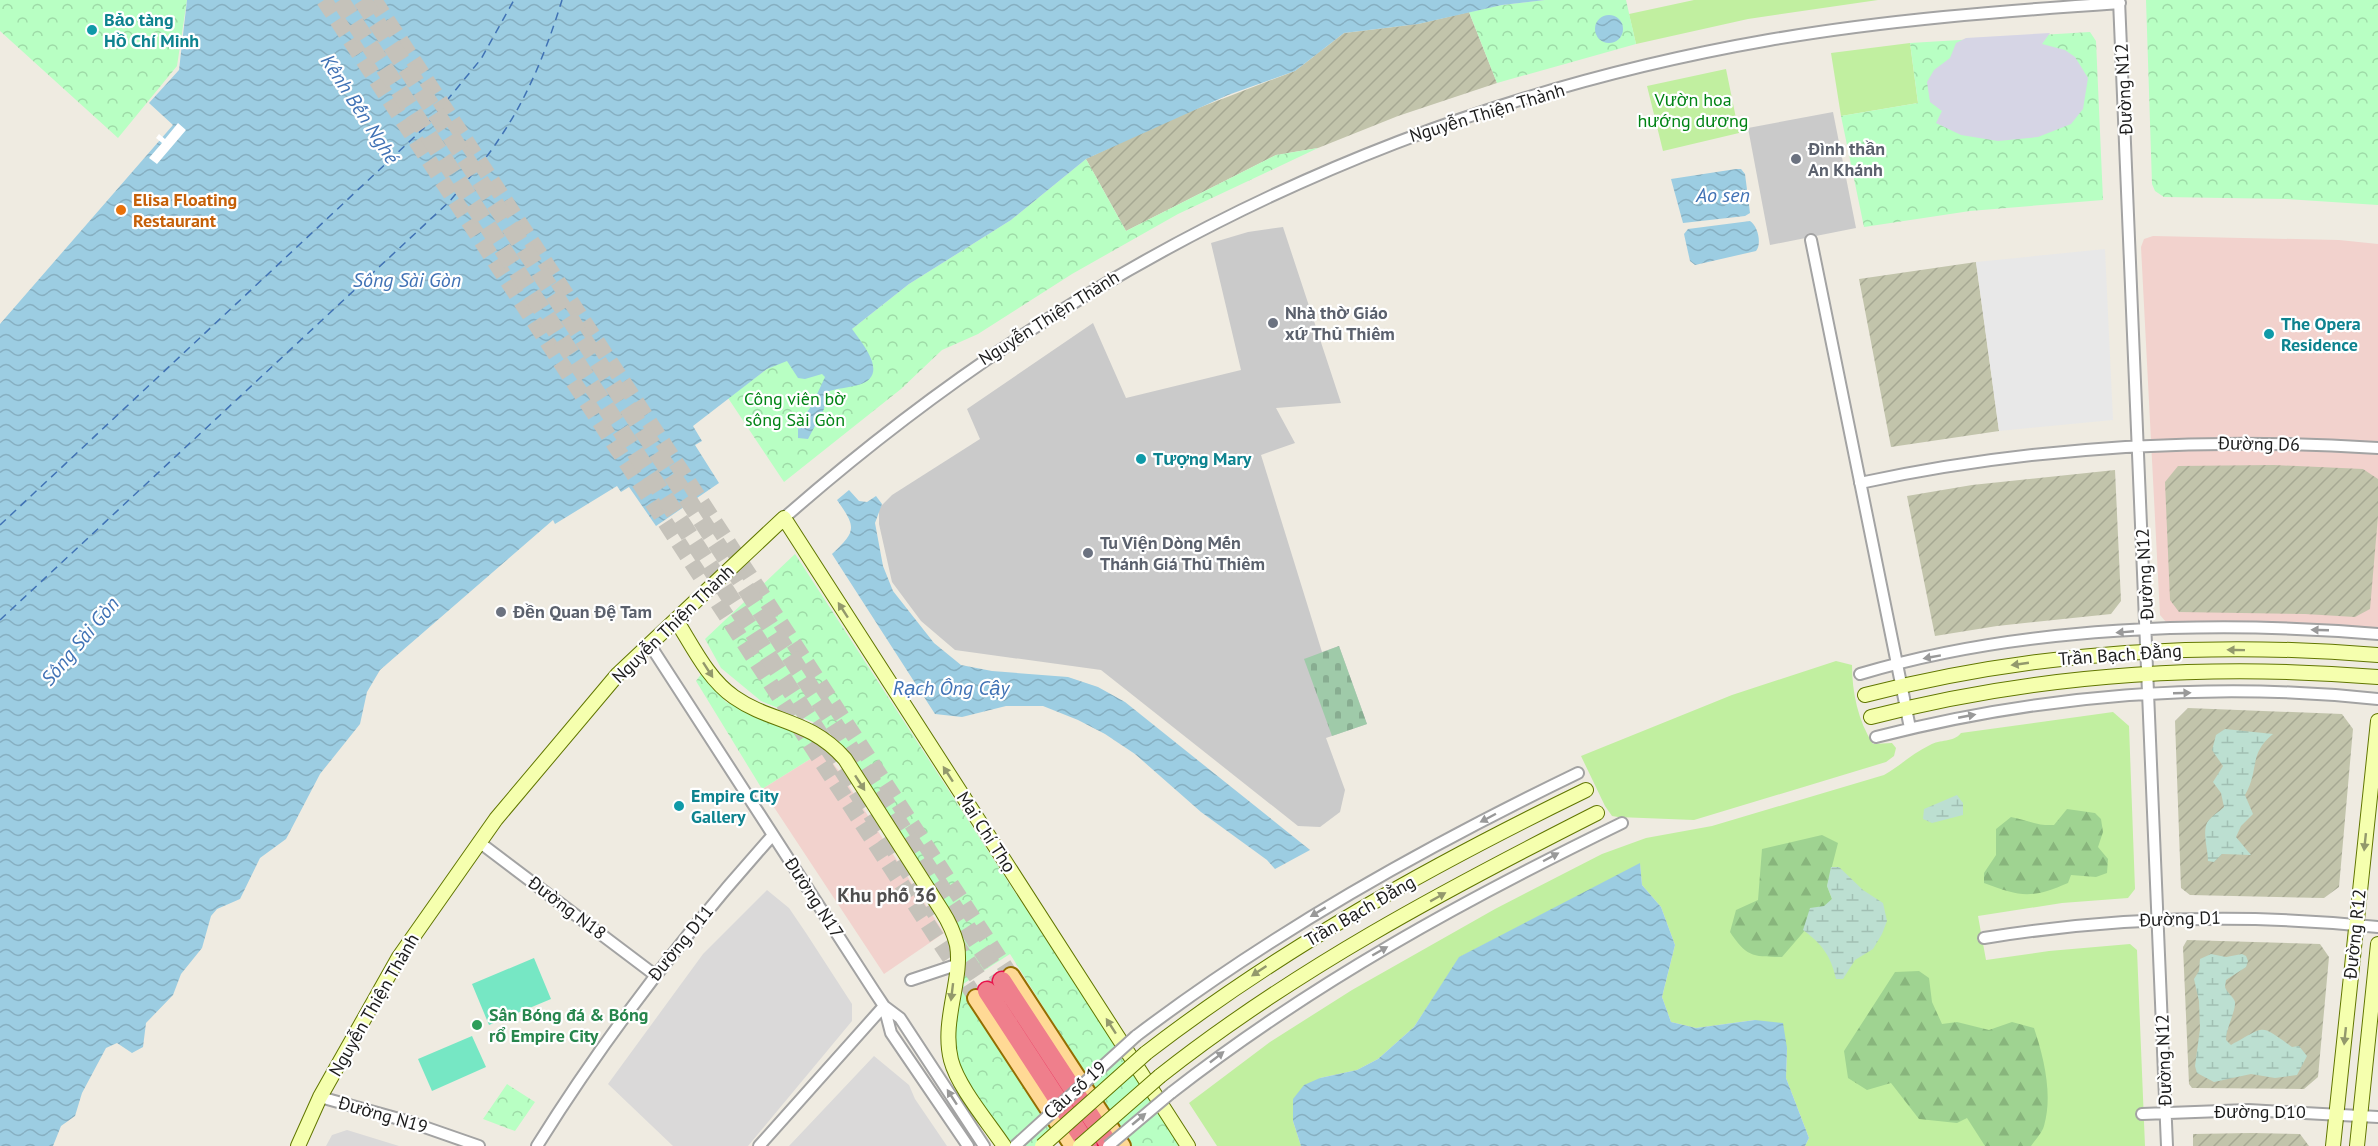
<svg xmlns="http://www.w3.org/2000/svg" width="2378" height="1146" font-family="'PT Sans',sans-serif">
<defs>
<pattern id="construction-furrows" width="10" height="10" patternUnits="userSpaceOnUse" patternTransform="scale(1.5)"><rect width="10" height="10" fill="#c2c4ab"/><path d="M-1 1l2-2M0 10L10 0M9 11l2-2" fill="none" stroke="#a6a893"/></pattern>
<pattern id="forest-firs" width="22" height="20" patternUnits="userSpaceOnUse" patternTransform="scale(1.5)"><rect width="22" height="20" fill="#9fd391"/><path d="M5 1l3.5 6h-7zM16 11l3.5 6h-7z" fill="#88b57c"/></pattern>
<pattern id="wetland-marsh" width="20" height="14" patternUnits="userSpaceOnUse" patternTransform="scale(1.5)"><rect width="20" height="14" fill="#bcdfd1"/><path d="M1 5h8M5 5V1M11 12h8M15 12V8" fill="none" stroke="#a1bfb3"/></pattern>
<pattern id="cemetery-stones" width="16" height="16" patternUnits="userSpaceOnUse" patternTransform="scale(1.5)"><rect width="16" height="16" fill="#9fcaa9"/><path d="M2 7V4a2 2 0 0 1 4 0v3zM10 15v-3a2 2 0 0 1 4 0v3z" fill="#88ad91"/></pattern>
<pattern id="park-crowns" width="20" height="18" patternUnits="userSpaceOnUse" patternTransform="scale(1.5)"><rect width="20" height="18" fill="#b8ffc3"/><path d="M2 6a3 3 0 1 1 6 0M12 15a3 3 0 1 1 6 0" fill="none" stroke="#9edaa7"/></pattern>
<pattern id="water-waves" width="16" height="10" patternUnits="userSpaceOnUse" patternTransform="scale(1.5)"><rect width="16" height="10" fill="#9ccde2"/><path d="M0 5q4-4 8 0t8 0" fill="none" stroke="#86afc1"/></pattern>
</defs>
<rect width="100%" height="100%" fill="#efebe1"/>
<!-- residential -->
<path fill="#dad9d9" d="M767 890 789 908 806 933 852 1004V1021L748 1146H673L608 1084 703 954Z
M874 1056 909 1085 915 1099 947 1146H789Z
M347 1130 399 1146H326L332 1135Z"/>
<!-- commercial -->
<path fill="#f2d2cd" d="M2153 236 2339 240 2378 244V630L2293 624 2174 622H2166L2160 615 2141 247 2144 239Z
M823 751 839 771 944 933 884 974 762 789Z"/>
<!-- religious -->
<path fill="#cacaca" d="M1833 112 1856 228 1770 245 1748 128Z
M1283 227 1341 403 1276 408 1295 443 1261 455 1322 652 1339 646 1367 724 1326 738 1345 790 1340 812 1320 827 1298 826 1101 670 955 650 921 621 892 582 879 524V508L892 495 980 439 967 409 1093 323 1126 398 1241 370 1211 243 1248 232Z"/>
<!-- construction -->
<path fill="url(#construction-furrows)" d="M1469 12 1497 83 1398 116 1318 148 1276 155 1126 231 1086 159 1170 119 1295 71 1344 33 1418 24Z
M1976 262 1999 431 1891 447 1859 279Z
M2274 465 2363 469 2378 479V516L2370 609 2355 617 2305 614 2179 612 2170 600 2165 482 2178 466Z
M2115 470 2121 601 2111 614 1997 626 1935 636 1907 496 1972 485Z
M2188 708 2342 714 2353 729 2339 887 2324 898 2190 895 2181 888 2175 721Z
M2187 940 2320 944 2329 957 2318 1077 2304 1089 2192 1088 2189 1084 2183 947Z
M2251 1133 2300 1134 2309 1146H2193V1134Z"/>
<!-- grass -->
<path fill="#c1efa0" d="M1694 0H1878L1748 19 1636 44 1629 14Z
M1910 43 1918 103 1841 116 1831 53Z
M1726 69 1739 133 1663 151 1647 86Z
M1836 661 1852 665C1852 692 1858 721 1873 744L1892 743 1896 748 1894 756 1886 762 1694 820 1618 817 1612 816 1605 806 1581 756 1732 695Z
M2113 712 2129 726 2135 889 2128 898 2062 903 1978 916 1986 960 2049 951 2130 944 2137 950 2145 1146H1805L1809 1138 1786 1078 1787 1048 1755 1020 1696 1028 1671 1022 1662 997 1675 945 1661 907 1642 885 1640 864 1460 957 1414 1027 1378 1059 1357 1070 1320 1078 1293 1121 1301 1146H1217L1189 1103 1270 1042 1352 990 1495 909 1602 854 1646 838 1712 826 1884 775C1900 766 1913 753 1930 745 1940 739 1953 743 1961 733Z"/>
<!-- forest -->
<path fill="url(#forest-firs)" d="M2067 809 2095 813 2101 819 2103 832 2098 847 2108 859 2107 873 2096 877 2071 875 2068 883C2031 899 2021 897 1984 883V873L1996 855V829L2011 817C2028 820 2036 826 2054 825Z
M1822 835 1838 843 1827 886 1832 899 1782 957C1752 957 1746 956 1730 932L1736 910 1758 900 1762 849Z
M1919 971 1929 978 1932 1002 1942 1024 1957 1022 1989 1030 2012 1022 2034 1028C2044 1058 2053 1095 2044 1126 2042 1133 2035 1140 2031 1146H1985L1967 1118 1957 1123 1919 1119 1891 1083 1867 1090 1848 1078 1844 1051 1895 972Z"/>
<!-- wetland -->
<path fill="url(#wetland-marsh)" d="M2225 729 2273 734C2248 754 2260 769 2245 795L2253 814 2241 826 2236 837 2251 855 2222 854 2214 862 2208 861C2208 849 2201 828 2209 820 2213 815 2219 812 2224 807L2221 793 2213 782 2223 766 2212 750 2216 735Z
M1957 795 1963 803V815L1932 823 1923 819 1924 809Z
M1831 867H1839L1863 890 1883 903 1887 921 1882 934 1873 949 1855 960 1843 979H1836C1831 956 1822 944 1803 930L1810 908 1824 906 1832 899 1827 886Z
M2211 954 2226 957 2242 954 2246 956 2248 961 2246 967 2226 980 2225 987C2227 993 2234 997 2235 1002 2236 1011 2226 1028 2226 1040L2231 1045C2267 1026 2258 1023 2292 1047L2299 1046 2307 1056 2297 1075 2275 1078 2251 1074 2214 1082 2197 1073 2195 1066 2200 1029 2199 1001 2194 979 2199 971 2200 959Z"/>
<!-- cemetery -->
<path fill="url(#cemetery-stones)" d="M1339 646 1367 724 1332 736 1304 659Z"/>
<!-- park -->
<path fill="url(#park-crowns)" d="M0 0H187L177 66 118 138 0 31Z
M1545 0H1626L1636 44 1497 83 1469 12 1502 5Z
M2146 0H2378V205L2286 199 2164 197 2155 191 2152 184Z
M2090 32 2096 41 2103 200 1970 211 1864 227 1841 116 1918 103 1910 43Z
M1318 148 1178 214 1072 274 978 334 942 350 901 389 784 482 728 398 767 369 852 329 909 284 1011 220 1086 159 1126 231 1276 155Z
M795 554 1180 1146H1131L1010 954 963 984 1058 1133 1039 1146H1014C994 1117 954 1072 952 1037 951 1011 960 971 964 944L961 935 843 748 828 731 813 722 761 701 721 668 705 639Z
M702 673 726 702 812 739 823 751 762 789 696 681Z
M507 1084 535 1102 515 1131 483 1119Z"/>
<!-- pitch -->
<path fill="#76e7c4" d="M534 958 551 999 489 1025 472 984Z
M472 1036 486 1067 432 1091 418 1059Z"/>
<!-- parking -->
<path fill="#e8e8e8" d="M2105 249 2113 420 1999 431 1976 262Z"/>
<!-- plaza -->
<path fill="#d6d5e5" d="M2050 33 2042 44 2065 50 2075 57 2088 78 2083 109 2071 124 2038 137 1998 141 1961 135 1936 123 1942 111 1930 102 1927 82 1934 70 1950 58 1956 43 1966 38Z"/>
<!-- water -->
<path fill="url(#water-waves)" d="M187 0H1545L1502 5 1418 24 1344 33 1295 71 1228 95 1086 159 1011 220 909 284 852 329C862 343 891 376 858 385 848 388 837 388 826 392L824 409 808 439 798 438V425L812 405 825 377 822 374 805 379 798 378 787 361 767 369 693 426 702 441 695 445 719 483 656 526 629 487 621 492 617 486 555 524 553 520 380 670 367 692 360 724 320 774 286 839 260 858 240 899 217 909 211 916 202 948 181 974 173 995 146 1023 143 1047 132 1053 117 1043 106 1048 82 1093 75 1116 61 1126 53 1146H0V324L173 125 149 103 179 70Z
M1595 29a14 14 0 1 1 28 0a14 14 0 1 1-28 0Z
M1736 169H1741L1745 174 1750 213 1745 216 1683 223 1671 179Z
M1750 221C1758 226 1762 244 1756 251L1695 265 1690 261 1684 234 1688 229Z
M849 490 859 501 867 502 876 496 882 504 875 523 883 566 893 591 934 643 961 665 992 671 1068 677 1098 687 1125 702 1310 850 1275 869 1267 860 1201 812 1135 754 1105 734 1078 720 1043 706H1006L962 717 935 714 832 554C857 531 856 527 837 500Z
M1640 863 1642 885 1661 907 1675 945 1662 997 1671 1022 1696 1028 1755 1020 1783 1023 1787 1048 1786 1078 1809 1138 1805 1146H1301L1293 1121V1099L1304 1085 1320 1078 1357 1070 1378 1059 1414 1027 1459 957Z"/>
<!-- pier -->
<path fill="#fff" d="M178 123 186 130 157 164 149 158 162 143 156 138 159 134 165 139Z"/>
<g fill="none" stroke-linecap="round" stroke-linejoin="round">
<!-- ferry -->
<path stroke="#4072b5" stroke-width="1.5" stroke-dasharray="8 6" stroke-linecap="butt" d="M0 525 425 127 481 59 514 0
M0 620 450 201C466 181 485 161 499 139 528 97 547 49 562 0"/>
<!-- primary-tunnel -->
<path stroke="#c5c2ba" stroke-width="16" stroke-dasharray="16 8" stroke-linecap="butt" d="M324 0 976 998
M374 0 1011 976"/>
<!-- highway-tunnel -->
<path stroke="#c5c2ba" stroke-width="18" stroke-dasharray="18 9" stroke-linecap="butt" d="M340 0 936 913
M362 0 1002 981
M952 939 987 991"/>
<!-- street casing -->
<g stroke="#a3a3a3" stroke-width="14">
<path id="street" d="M2119 0 2167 1146
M1811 240 1910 728
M1860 483C2031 446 2204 437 2378 448
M784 518C1068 268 1395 105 1769 40 1885 20 2002 11 2120 3
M650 645 874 991 884 1006 900 1018 984 1146
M1860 674C2019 626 2213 620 2378 634
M1876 737C2039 695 2210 681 2378 699
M479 842 655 975
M1984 938C2115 917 2246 913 2378 927
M911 980 956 965
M884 1006 891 1033 968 1146
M1136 1036C1273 932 1423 848 1578 773
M1171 1093C1312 983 1462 901 1622 823
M320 1097 410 1122 479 1146
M2142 1114 2248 1110 2378 1117
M537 1146C606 1035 686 932 773 835
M759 1146 884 1006"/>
</g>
<!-- secondary casing -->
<g stroke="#617600" stroke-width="16">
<path id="secondary" d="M676 620C693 647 708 679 734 697 771 723 810 719 845 759L942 911C949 922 954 933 957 945 963 979 941 1021 951 1060 958 1087 988 1122 1004 1146
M1865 695C2032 652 2207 641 2378 655
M1871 717C2037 674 2207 663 2378 677
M1146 1053C1282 948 1432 865 1586 790
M1160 1076C1294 970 1445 890 1597 813
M298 1146 320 1097 399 957 496 819 618 674 784 518 1188 1146
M2333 1146 2378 721
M2357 1146 2378 944"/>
</g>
<!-- primary casing -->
<g stroke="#946e00" stroke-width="20">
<path id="primary" d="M1011 976 1122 1146
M976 998 1073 1146"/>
</g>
<!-- highway casing -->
<g stroke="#e9124b" stroke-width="21">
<path id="highway" d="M1002 981 1110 1146
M987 991 1088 1146"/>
</g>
<!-- street -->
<use href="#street" stroke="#fff" stroke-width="10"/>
<!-- secondary -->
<use href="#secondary" stroke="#f5ffae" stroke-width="14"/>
<!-- primary -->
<use href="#primary" stroke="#ffd995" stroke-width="16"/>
<!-- highway -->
<use href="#highway" stroke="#ef7f8c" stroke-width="18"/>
<!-- street-bridge casing -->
<g stroke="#a3a3a3" stroke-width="14" stroke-linecap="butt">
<path id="street-bridge" d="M1015 1146 1136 1036
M1108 1146 1171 1093"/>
</g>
<!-- secondary-bridge casing -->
<g stroke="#617600" stroke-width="16" stroke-linecap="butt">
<path id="secondary-bridge" d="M1042 1146 1146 1053
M1080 1146 1160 1076"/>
</g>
<!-- street-bridge -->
<use href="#street-bridge" stroke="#fff" stroke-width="10"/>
<!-- secondary-bridge -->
<use href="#secondary-bridge" stroke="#f5ffae" stroke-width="14"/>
</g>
<!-- one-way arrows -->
<defs><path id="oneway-solid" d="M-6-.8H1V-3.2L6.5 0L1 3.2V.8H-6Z" transform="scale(1.5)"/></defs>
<g fill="#93996c">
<use href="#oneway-solid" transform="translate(843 610) rotate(-123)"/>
<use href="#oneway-solid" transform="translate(2236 650) rotate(-179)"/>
<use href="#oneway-solid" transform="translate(2020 664) rotate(172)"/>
<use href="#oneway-solid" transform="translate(708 670) rotate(57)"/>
<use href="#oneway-solid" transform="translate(948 774) rotate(-123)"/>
<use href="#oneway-solid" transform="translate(860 783) rotate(57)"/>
<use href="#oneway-solid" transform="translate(2365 842) rotate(96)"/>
<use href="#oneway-solid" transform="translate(1438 897) rotate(-29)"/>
<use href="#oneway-solid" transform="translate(1259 971) rotate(146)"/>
<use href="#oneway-solid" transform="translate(952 992) rotate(97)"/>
<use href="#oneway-solid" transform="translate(1111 1026) rotate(-123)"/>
<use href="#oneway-solid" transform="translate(2345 1036) rotate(96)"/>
</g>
<g fill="#999">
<use href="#oneway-solid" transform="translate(2320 630) rotate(-178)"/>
<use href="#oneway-solid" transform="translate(2125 632) rotate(175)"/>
<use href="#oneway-solid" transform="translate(1932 657) rotate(170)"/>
<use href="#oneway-solid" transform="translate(2182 693) rotate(-2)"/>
<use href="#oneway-solid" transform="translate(1967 716) rotate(-11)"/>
<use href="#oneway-solid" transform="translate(1488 818) rotate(152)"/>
<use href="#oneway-solid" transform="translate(1551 857) rotate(-28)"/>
<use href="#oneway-solid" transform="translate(1318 912) rotate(149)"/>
<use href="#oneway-solid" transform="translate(1380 951) rotate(-30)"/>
<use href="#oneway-solid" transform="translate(1217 1057) rotate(-38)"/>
<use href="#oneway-solid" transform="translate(952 1097) rotate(-123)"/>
<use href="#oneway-solid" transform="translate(1139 1119) rotate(-40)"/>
</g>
<!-- markers -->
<g fill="#0f9aa8" stroke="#fff" stroke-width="2">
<circle cx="92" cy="30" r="6"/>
<circle cx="2269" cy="334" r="6"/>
<circle cx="1141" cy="459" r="6"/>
<circle cx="679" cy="806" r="6"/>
</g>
<g fill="#6b7280" stroke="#fff" stroke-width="2">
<circle cx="1796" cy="159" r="6"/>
<circle cx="1273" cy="323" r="6"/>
<circle cx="1088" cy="553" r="6"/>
<circle cx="501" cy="612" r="6"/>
</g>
<circle fill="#e8710a" stroke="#fff" stroke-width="2" cx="121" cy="210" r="6"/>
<circle fill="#2e9e5b" stroke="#fff" stroke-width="2" cx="477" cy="1025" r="6"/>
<g text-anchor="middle" stroke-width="4.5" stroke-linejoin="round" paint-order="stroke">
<!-- culture labels -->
<g font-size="18" font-weight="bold" fill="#0d838f" stroke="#fff" text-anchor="start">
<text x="104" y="26">Bảo tàng<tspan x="104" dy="21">Hồ Chí Minh</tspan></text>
<text x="2281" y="330">The Opera<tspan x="2281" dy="21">Residence</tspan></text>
<text x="1153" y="465">Tượng Mary</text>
<text x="691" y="802">Empire City<tspan x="691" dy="21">Gallery</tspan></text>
</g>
<!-- street labels -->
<g font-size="18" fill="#1c1c1c" stroke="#fff">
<text transform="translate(2124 89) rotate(-93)" y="6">Đường N12</text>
<text transform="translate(1487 113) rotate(-17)" y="6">Nguyễn Thiện Thành</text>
<text transform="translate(1049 318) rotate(-32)" y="6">Nguyễn Thiện Thành</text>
<text transform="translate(2259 444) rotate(1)" y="6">Đường D6</text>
<text transform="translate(2145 574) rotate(-93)" y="6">Đường N12</text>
<text transform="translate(673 624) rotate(-44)" y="6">Nguyễn Thiện Thành</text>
<text transform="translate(2120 655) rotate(-4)" y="6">Trần Bạch Đằng</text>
<text transform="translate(986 832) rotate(57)" y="6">Mai Chí Thọ</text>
<text transform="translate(814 898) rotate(57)" y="6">Đường N17</text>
<text transform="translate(567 908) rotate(37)" y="6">Đường N18</text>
<text transform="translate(1360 911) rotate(-30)" y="6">Trần Bạch Đằng</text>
<text transform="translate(2180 919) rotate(-2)" y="6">Đường D1</text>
<text transform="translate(2355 934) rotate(-84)" y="6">Đường R12</text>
<text transform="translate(681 943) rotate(-51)" y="6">Đường D11</text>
<text transform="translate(374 1005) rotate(-60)" y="6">Nguyễn Thiện Thành</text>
<text transform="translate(2164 1060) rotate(-92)" y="6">Đường N12</text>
<text transform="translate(1075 1090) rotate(-42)" y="6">Cầu số 19</text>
<text x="2260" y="1118">Đường D10</text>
<text transform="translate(383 1115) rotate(16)" y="6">Đường N19</text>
</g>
<!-- park labels -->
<g font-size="18" fill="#008415" stroke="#fff">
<text x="1693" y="106">Vườn hoa<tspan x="1693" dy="21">hướng dương</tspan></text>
<text x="795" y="405">Công viên bờ<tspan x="795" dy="21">sông Sài Gòn</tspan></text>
</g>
<!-- worship labels -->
<g font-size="18" font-weight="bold" fill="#5b616d" stroke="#fff" text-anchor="start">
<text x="1808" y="155">Đình thần<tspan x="1808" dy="21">An Khánh</tspan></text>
<text x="1285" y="319">Nhà thờ Giáo<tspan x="1285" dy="21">xứ Thủ Thiêm</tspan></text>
<text x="1100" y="549">Tu Viện Dòng Mến<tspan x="1100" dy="21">Thánh Giá Thủ Thiêm</tspan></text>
<text x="513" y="618">Đền Quan Đệ Tam</text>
</g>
<!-- food labels -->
<g font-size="18" font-weight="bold" fill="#c56008" stroke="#fff" text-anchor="start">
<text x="133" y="206">Elisa Floating<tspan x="133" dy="21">Restaurant</tspan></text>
</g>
<!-- leisure labels -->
<g font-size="18" font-weight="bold" fill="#27864d" stroke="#fff" text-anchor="start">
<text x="489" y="1021">Sân Bóng đá &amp; Bóng<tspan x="489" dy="21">rổ Empire City</tspan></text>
</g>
<!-- water labels -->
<g font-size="20" font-style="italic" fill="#4072b5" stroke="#fff">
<text transform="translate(360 109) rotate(57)" y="7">Kênh Bến Nghé</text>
<text x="1723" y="202">Ao sen</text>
<text x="407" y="287">Sông Sài Gòn</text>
<text transform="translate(80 641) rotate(-50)" y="7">Sông Sài Gòn</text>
<text x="951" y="695">Rạch Ông Cậy</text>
</g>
<!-- neighbourhood labels -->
<g font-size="20" font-weight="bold" fill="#4f4f4f" stroke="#fff">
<text x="887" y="902">Khu phố 36</text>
</g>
</g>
</svg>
